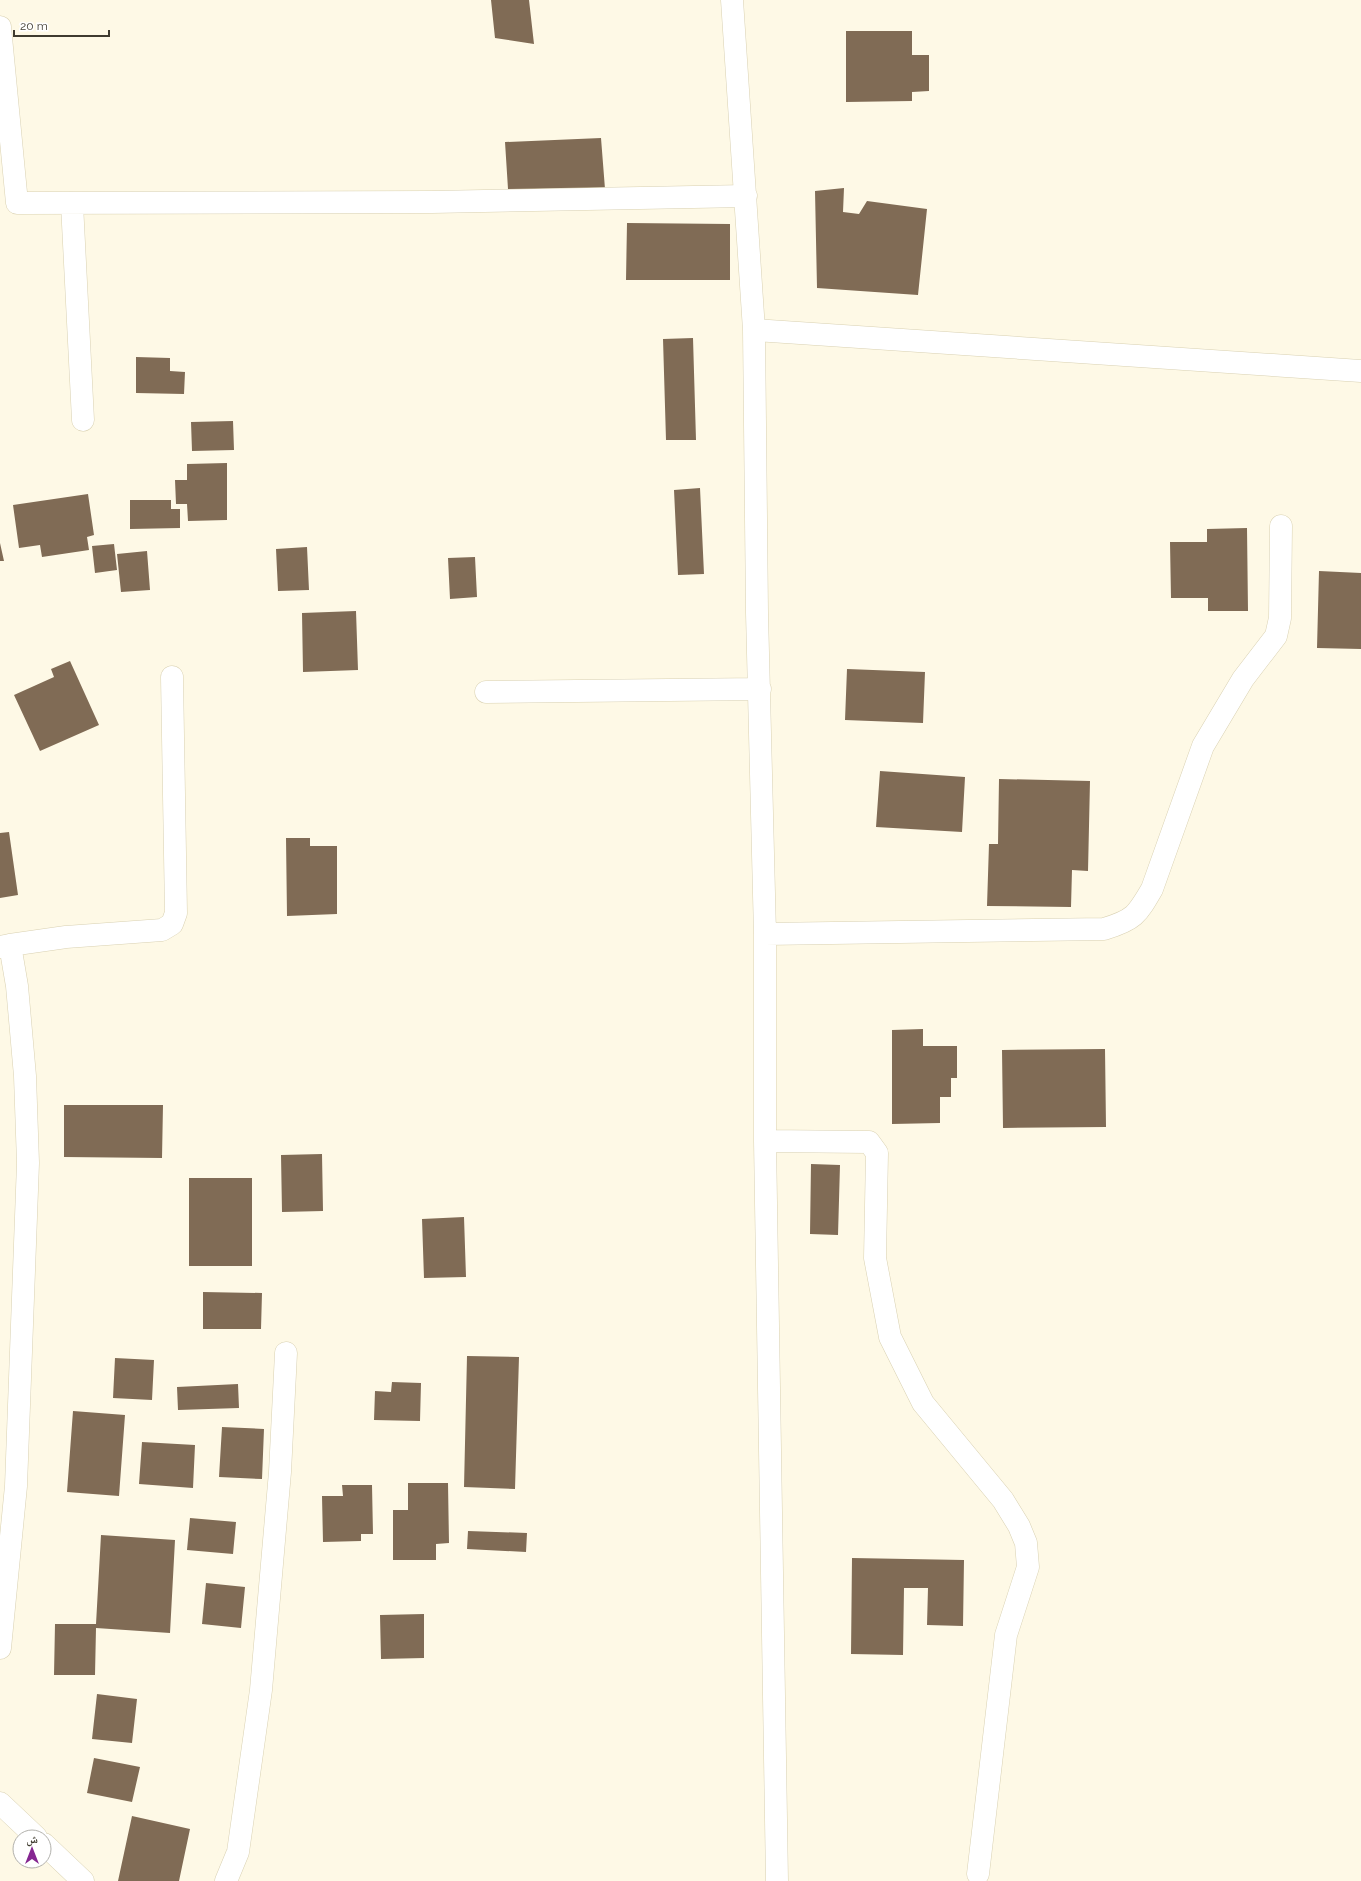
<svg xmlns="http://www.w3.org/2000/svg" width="1361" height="1881" font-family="Raleway,'Noto Naskh Arabic',sans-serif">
<rect width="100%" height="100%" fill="#fef9e6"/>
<!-- building -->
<path fill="#806b55" d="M491 0H529L534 44 495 38Z
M846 31H912V55H929V91L912 92V101L846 102Z
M601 138 605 189H508L505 142Z
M844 188 843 212 859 214 867 201 927 209 918 295 817 288 815 191Z
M627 223 730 224V280H626Z
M693 338 696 440H666L663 339Z
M136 357 170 358V371L185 372 184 394 136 393Z
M233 421 234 450 192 451 191 422Z
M227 463V520L188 521 187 504H176L175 480H187V464Z
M700 488 704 574 678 575 674 490Z
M88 494 94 535 87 537 89 550 42 557 40 545 19 548 13 505Z
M130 500H171V509H180V528L130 529Z
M1247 528 1248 611H1208V598H1171L1170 542H1207V529Z
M0 543 4 561H0Z
M114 544 117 570 95 573 92 546Z
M307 547 309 590 278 591 276 549Z
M147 551 150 590 121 592 117 554Z
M475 557 477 597 450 599 448 558Z
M1319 571 1361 573V649L1317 648Z
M356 611 358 670 303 672 302 613Z
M70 661 99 725 40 751 14 695 54 677 51 669Z
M847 669 925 672 923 723 845 720Z
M880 771 965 777 962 832 876 827Z
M999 779 1090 781 1088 871 1072 870 1071 907 987 906 989 844H998Z
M9 832 18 895 0 898V833Z
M286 838H310V846H337V914L287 916Z
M923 1029V1046H957V1078H951V1097H940V1123L892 1124V1030Z
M1105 1049 1106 1127 1003 1128 1002 1050Z
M64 1105H163L162 1158 64 1157Z
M322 1154 323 1211 282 1212 281 1155Z
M811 1164 840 1165 838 1235 810 1234Z
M189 1178H252V1266H189Z
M464 1217 466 1277 424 1278 422 1219Z
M203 1292 262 1293 261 1329H203Z
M467 1356 519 1357 515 1489 464 1487Z
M115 1358 154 1360 152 1400 113 1398Z
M392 1382 421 1383 420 1421 374 1420 375 1391 391 1392Z
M238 1384 239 1408 178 1410 177 1387Z
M73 1411 125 1415 119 1496 67 1492Z
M222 1427 264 1429 262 1479 219 1477Z
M142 1442 195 1445 193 1488 139 1484Z
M408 1483H448L449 1543 436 1544V1560H393V1510H408Z
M342 1485H372L373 1534H361V1541L323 1542 322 1496H343Z
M190 1518 236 1522 233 1554 187 1550Z
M468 1531 527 1533 526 1552 467 1549Z
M101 1535 175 1540 170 1633 96 1628 95 1675H54L55 1624H96Z
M852 1558 964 1560 963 1626 927 1625 928 1588H904L903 1655 851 1654Z
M206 1583 245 1587 241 1628 202 1624Z
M424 1614V1658L381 1659 380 1615Z
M97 1694 137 1699 132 1743 92 1739Z
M94 1758 140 1767 132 1802 87 1793Z
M132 1816 190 1829 179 1881H118Z"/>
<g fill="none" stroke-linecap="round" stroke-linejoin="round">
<!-- minor casing -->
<g stroke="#d9d1b2" stroke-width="23">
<path id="minor" d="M732 0 754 330 757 613 765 934V1141L777 1881
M0 27 17 203 432 202 746 196
M72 204 83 420
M754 330 1361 371
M486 692 760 689
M765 934 1104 929C1134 920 1137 915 1152 889L1203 746 1243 679 1276 636 1280 618 1281 526
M10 945 66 937 162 930 172 924 176 913 172 677
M0 947 10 945 17 986 25 1076 28 1163 16 1486 0 1648
M765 1141 869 1142 877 1153 875 1258 890 1337 923 1403 1003 1500 1019 1526 1026 1543 1028 1567 1006 1635 978 1874
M0 1803 36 1837
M44 1844 83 1881
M226 1881 238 1852 261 1690 280 1472 286 1353"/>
</g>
<!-- minor -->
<use href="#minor" stroke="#fff" stroke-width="22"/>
</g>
<!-- north arrow -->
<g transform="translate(32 1849)"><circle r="19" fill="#ffffff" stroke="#b2b1ac"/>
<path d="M0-3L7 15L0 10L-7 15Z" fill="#852691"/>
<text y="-6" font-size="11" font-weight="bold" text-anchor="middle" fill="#3f3b2f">ش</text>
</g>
<!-- scale -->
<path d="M14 30v6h95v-6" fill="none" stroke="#3f3b2f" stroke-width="2"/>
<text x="20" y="30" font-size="12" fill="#3f3b2f" stroke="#ffffff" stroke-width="3" paint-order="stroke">20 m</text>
</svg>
